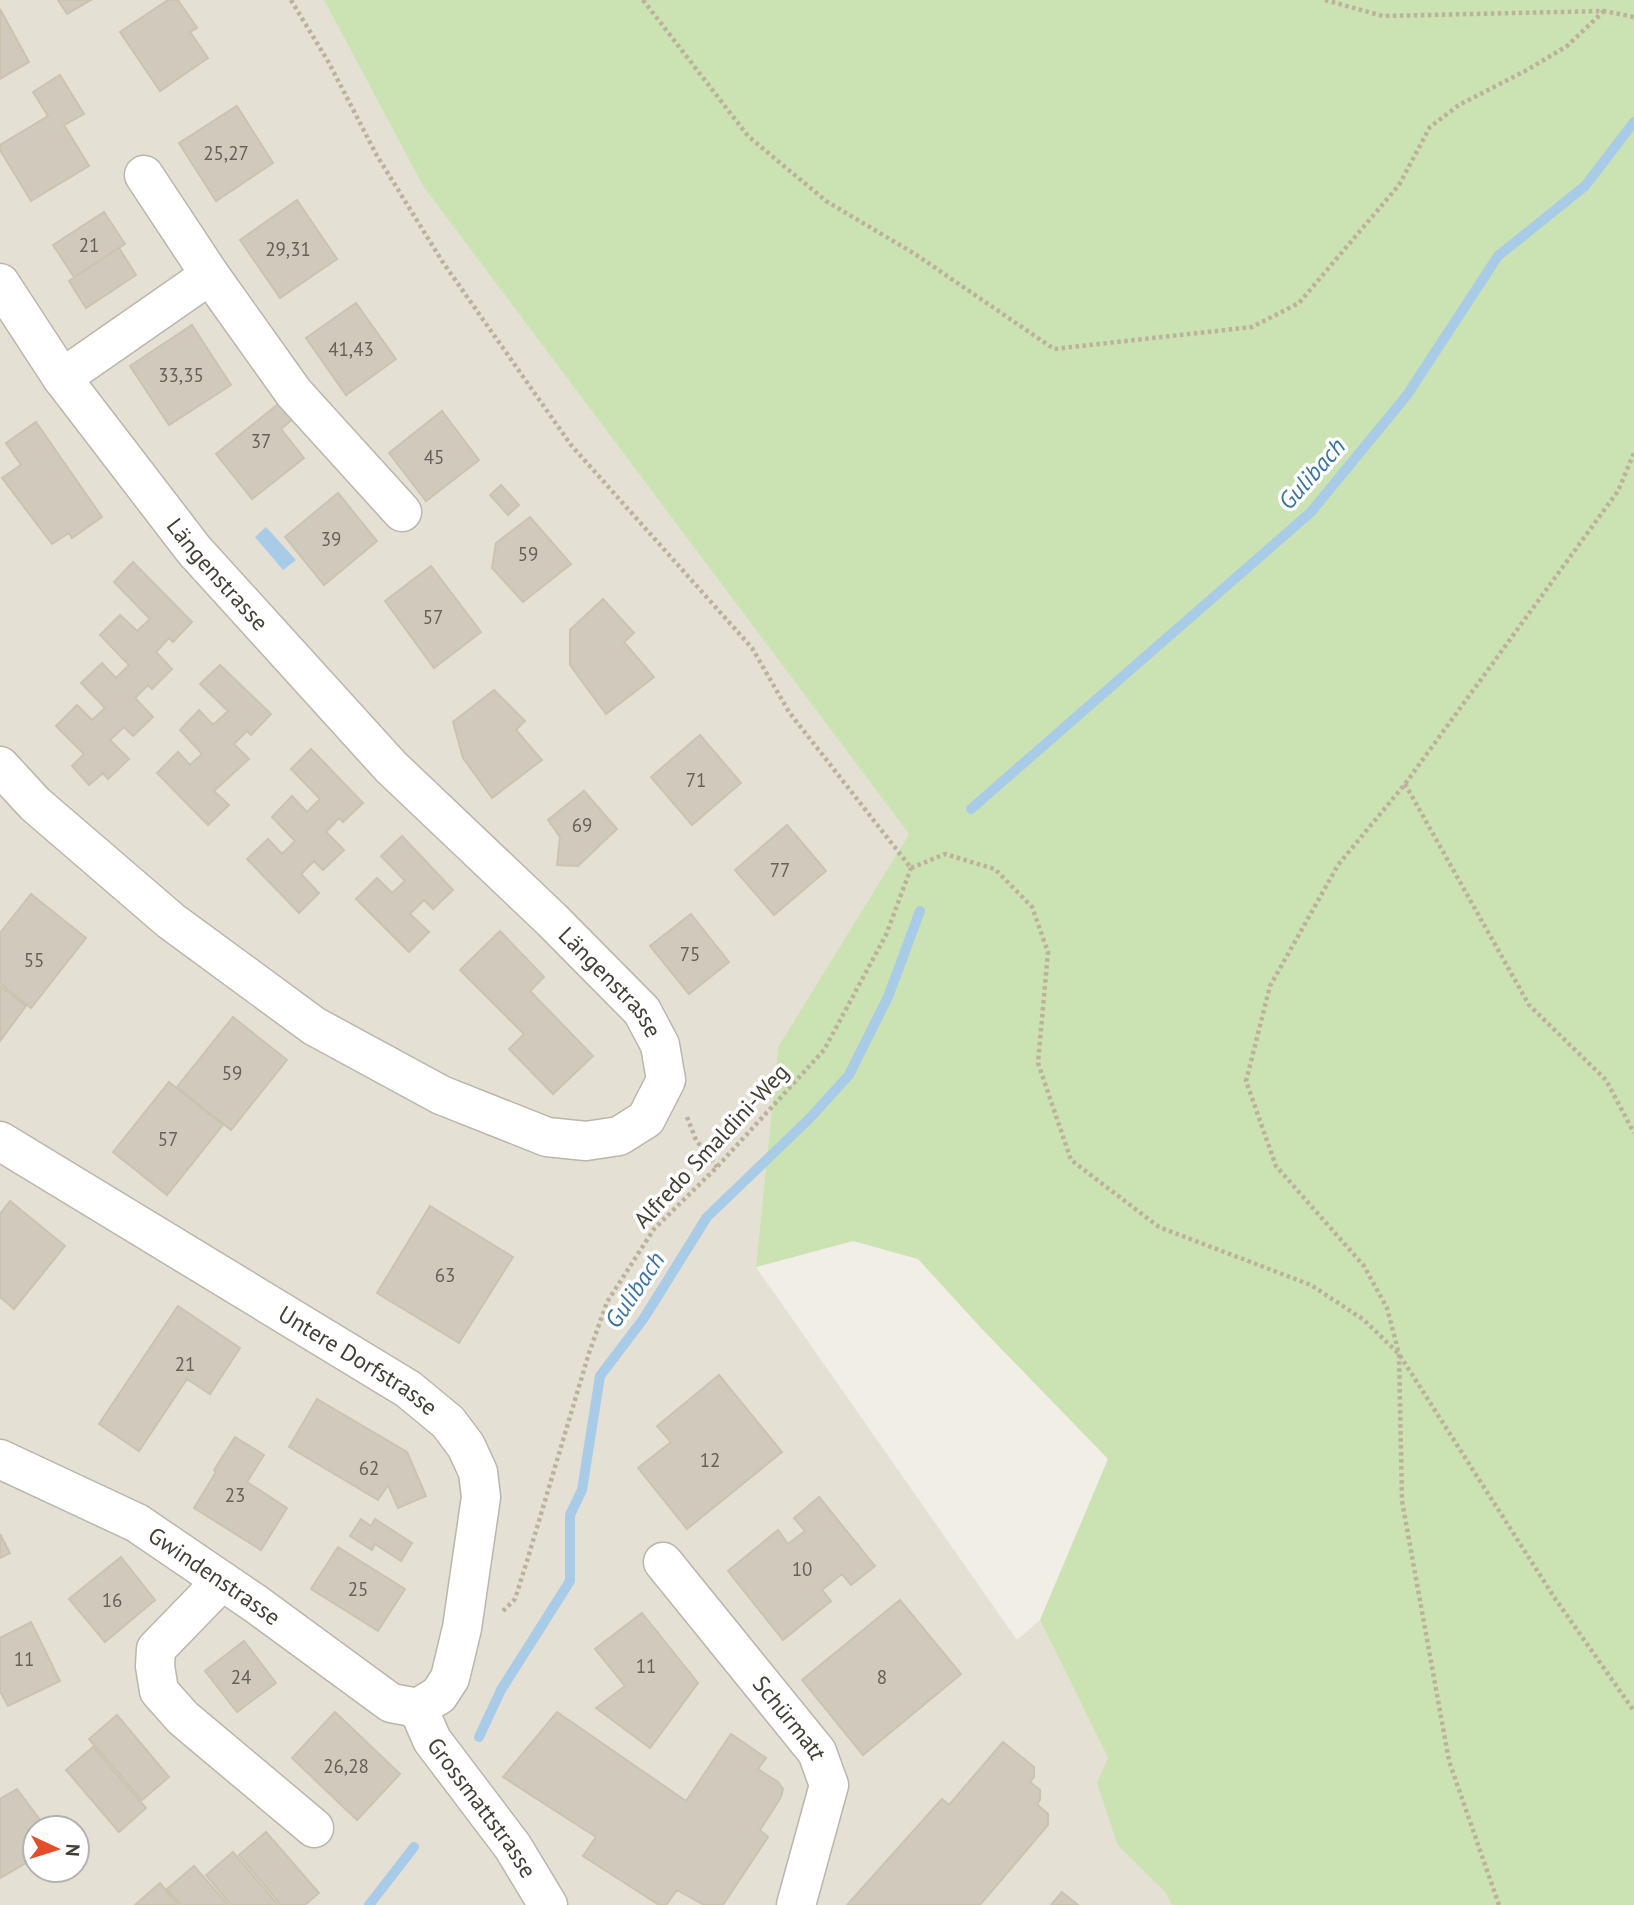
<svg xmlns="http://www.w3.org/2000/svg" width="1634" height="1905" font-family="'PT Sans',sans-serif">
<rect width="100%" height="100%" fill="#f1eee6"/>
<!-- residential -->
<path fill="#e4e0d4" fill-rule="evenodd" d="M0 0H324L423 186 909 834 778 1047 756 1267 1017 1640 1040 1620 1108 1758 1118 1846 1165 1892 1172 1905H0ZM35 1828H77V1870H35Z"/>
<!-- green -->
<path fill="#cbe2b2" d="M324 0H1634V1905H1172L1165 1892 1118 1846 1097 1783 1108 1758 1040 1620 1108 1459 982 1329 918 1259 853 1241 756 1267 778 1047 909 834 423 186Z"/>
<!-- water -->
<path fill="#a8cce8" d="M266 527 296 560 283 570 255 537Z"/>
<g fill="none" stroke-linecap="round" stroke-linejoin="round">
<!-- stream -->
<path stroke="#a8cce8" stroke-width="10" d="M971 809 1311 512 1407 395 1498 256 1585 186 1634 122
M479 1737 501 1690 570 1581V1515L582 1490 600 1376 644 1318 707 1217 810 1118 849 1075 888 997 920 911
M369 1905 414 1847"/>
</g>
<!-- building -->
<path fill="#d1cabc" stroke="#ccc2b0" stroke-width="2" d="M58 0H91L67 14Z
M168 0H178L197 28 190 32 208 58 160 91 120 32Z
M0 9 29 62 0 79Z
M60 75 84 114 64 125 89 166 31 201 0 150V145L48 116 33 92Z
M237 106 273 163 216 201 179 143Z
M297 200 337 259 280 298 240 240Z
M104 212 125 244 74 277 53 245Z
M119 248 136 275 86 308 69 281Z
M356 303 396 359 346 395 306 338Z
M192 325 231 385 169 425 130 366Z
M282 401 295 417 281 429 304 458 252 499 216 454Z
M442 411 479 460 426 501 389 453Z
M36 422 102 517 72 538 69 533 52 544 2 478 21 465 6 443Z
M501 485 519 505 508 515 490 495Z
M338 493 377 541 324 585 285 537Z
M530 517 571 564 523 602 492 568 496 543Z
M133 562 192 622 173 642 169 638 156 652 172 669 152 689 148 685 135 698 153 717 133 736 124 727 110 740 129 759 108 779 103 773 89 785 72 766 84 754 56 726 77 705 92 720 105 708 81 683 102 663 116 678 129 665 100 635 120 615 137 631 150 619 114 582Z
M431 566 481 632 434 668 385 601Z
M603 599 634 633 624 642 654 677 606 714 570 665V630Z
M220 665 271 714 251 735 247 731 234 744 249 759 214 791 229 805 208 825 157 773 178 752 190 765 202 754 180 730 199 710 213 725 228 711 200 684Z
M494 690 525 721 516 730 542 760 492 798 463 758 453 722Z
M700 735 741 783 692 825 651 777Z
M311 749 363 803 343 822 339 818 326 832 344 850 323 870 314 861 301 874 319 893 299 913 247 859 268 839 282 854 295 841 272 817 292 796 307 812 320 799 291 769Z
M584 791 617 829 578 866 557 865 560 837 548 820Z
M787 825 826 871 774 915 735 870Z
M402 836 453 890 433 909 424 900 410 914 429 932 409 952 356 899 377 878 392 893 405 881 381 856Z
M31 894 86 938 31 1008 0 983V933Z
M691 914 729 962 689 994 650 946Z
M500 931 544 977 530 991 593 1056 553 1094 509 1049 524 1034 460 970Z
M0 986 26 1006 0 1041Z
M233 1017 287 1060 231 1130 177 1087Z
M169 1082 223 1125 167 1195 113 1152Z
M10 1201 65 1246 14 1309 0 1297V1214Z
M430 1206 513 1257 459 1343 377 1293Z
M178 1306 240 1348 210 1394 187 1379 139 1451 99 1424Z
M719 1375 782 1452 687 1529 638 1468 671 1442 657 1426Z
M317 1399 407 1452 426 1496 398 1508 388 1485 378 1500 289 1447Z
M235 1437 264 1455 247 1482 287 1508 261 1550 194 1508 216 1472 214 1470Z
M819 1497 875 1566 851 1585 842 1574 822 1590 831 1601 783 1640 728 1571 778 1530 788 1544 805 1531 794 1518Z
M361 1519 371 1526 375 1519 412 1543 401 1561 375 1544 372 1550 350 1536Z
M0 1534 10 1553 0 1558Z
M338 1547 405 1589 378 1631 311 1589Z
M121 1557 155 1600 105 1642 69 1599Z
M900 1600 961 1674 863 1755 802 1680Z
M642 1613 698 1683 650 1748 596 1708 625 1686 595 1649Z
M31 1622 60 1681 8 1706 0 1691V1638Z
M244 1641 276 1683 237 1712 205 1671Z
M335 1712 400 1774 357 1820 292 1758Z
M557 1712 686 1801 731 1734 766 1758 758 1769 778 1782 783 1789 781 1797 760 1830 768 1837 723 1905H704L677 1890 666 1905H659L583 1856 596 1837 503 1777Z
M117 1715 169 1777 142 1800 89 1739Z
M1003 1742 1034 1767V1777L1030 1782 1040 1790V1800L1037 1804 1048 1814V1825L980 1905H847L942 1799 949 1805Z
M93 1747 146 1808 119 1832 66 1770Z
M17 1789 46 1828H35V1858L0 1878V1799Z
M266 1832 319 1893 305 1905H281L239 1855Z
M233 1852 278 1905H231L206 1875Z
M194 1866 228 1905H181L167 1889Z
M160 1883 178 1905H135Z
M1062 1892 1078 1905H1051Z"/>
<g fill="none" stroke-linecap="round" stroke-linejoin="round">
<!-- minor casing -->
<g stroke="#bbb6a9" stroke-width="41">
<g id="minor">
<path d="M210 275 294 393 402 512"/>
<path id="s1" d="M0 283 62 378 194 550 391 767 552 920 642 1011 660 1045 666 1080 646 1119 619 1136 586 1141 547 1137 441 1095 314 1026 171 921 35 804 0 766"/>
<path d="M62 378 210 275 144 175"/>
<path id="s2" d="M0 1141 408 1389 448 1422 466 1446 478 1472 481 1497 462 1628 450 1678 439 1695 418 1708"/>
<path id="s3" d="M0 1459 137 1523 256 1604 391 1703 418 1708"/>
<path id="s4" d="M663 1562 817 1752 829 1785 796 1905"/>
<path d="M222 1581 156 1649 155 1666 159 1691 183 1718 314 1828"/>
<path id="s5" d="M418 1708 432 1740 513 1847 548 1905"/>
</g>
</g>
<!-- path -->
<path stroke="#bcb29c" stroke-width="4.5" stroke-dasharray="3.5 3.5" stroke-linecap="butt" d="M291 0 329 63 376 154 442 261 571 445 752 648 789 712 911 868
M643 0 748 136 826 201 915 254 1054 349 1252 327 1299 303 1399 185 1430 127 1459 105 1527 70 1567 46 1604 11
M1325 0 1383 16 1604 11 1634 17
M1405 784 1529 1005 1606 1080 1634 1133
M911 868 945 854 995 869 1032 907 1048 952 1038 1063 1071 1160 1159 1227 1311 1285 1364 1320 1399 1354 1554 1597 1634 1711
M687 1117 696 1140 717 1167
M503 1611 515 1599 527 1561 589 1353 607 1302 654 1229 717 1167 824 1050 886 935 911 868
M1499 1905 1449 1761 1402 1501 1399 1354 1387 1308 1364 1266 1276 1166 1246 1081 1270 986 1338 865 1405 784 1618 491 1634 453"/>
<!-- minor -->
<use href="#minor" stroke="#fff" stroke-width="38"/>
</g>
<g text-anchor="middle" stroke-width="7" stroke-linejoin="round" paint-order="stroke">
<!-- number labels -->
<g font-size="19" fill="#666158">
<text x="226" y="160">25,27</text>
<text x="89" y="252">21</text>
<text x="288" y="256">29,31</text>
<text x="351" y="356">41,43</text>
<text x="181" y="382">33,35</text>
<text x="261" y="448">37</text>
<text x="434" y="464">45</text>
<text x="331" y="546">39</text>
<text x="528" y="561">59</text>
<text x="433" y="624">57</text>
<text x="696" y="787">71</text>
<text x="582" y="832">69</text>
<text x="780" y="877">77</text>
<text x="690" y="961">75</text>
<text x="34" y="967">55</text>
<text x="232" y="1080">59</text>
<text x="168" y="1146">57</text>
<text x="445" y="1282">63</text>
<text x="185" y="1371">21</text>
<text x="710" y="1467">12</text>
<text x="369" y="1475">62</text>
<text x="235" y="1502">23</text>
<text x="802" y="1576">10</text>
<text x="358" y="1596">25</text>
<text x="112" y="1607">16</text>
<text x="24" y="1666">11</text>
<text x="646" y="1673">11</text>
<text x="241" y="1684">24</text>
<text x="882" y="1684">8</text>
<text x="346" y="1773">26,28</text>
</g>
<!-- street labels -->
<g font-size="23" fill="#433e36" stroke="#fff">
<text dy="8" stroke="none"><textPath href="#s1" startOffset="364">Längenstrasse</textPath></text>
<text dy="8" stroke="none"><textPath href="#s1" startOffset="931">Längenstrasse</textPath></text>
<text transform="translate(711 1146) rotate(-47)" y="8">Alfredo Smaldini-Weg</text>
<text dy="8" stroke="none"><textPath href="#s2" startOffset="420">Untere Dorfstrasse</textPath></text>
<text dy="8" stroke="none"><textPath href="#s3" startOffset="245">Gwindenstrasse</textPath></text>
<text dy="8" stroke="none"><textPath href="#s4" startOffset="201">Schürmatt</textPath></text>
<text dy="8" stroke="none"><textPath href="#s5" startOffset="119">Grossmattstrasse</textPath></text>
</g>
<!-- water labels -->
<g font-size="24" font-style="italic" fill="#3a73a4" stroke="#fff">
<text transform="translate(1312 474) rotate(-48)" y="8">Gulibach</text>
<text transform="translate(635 1290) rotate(-56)" y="8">Gulibach</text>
</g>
</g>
<!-- north arrow -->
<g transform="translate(56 1849) rotate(94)"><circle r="33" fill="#ffffff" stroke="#b4b2af" stroke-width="2"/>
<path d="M0-5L12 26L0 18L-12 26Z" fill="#e44c2a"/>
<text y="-10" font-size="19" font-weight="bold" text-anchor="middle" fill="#433e36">N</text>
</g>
</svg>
